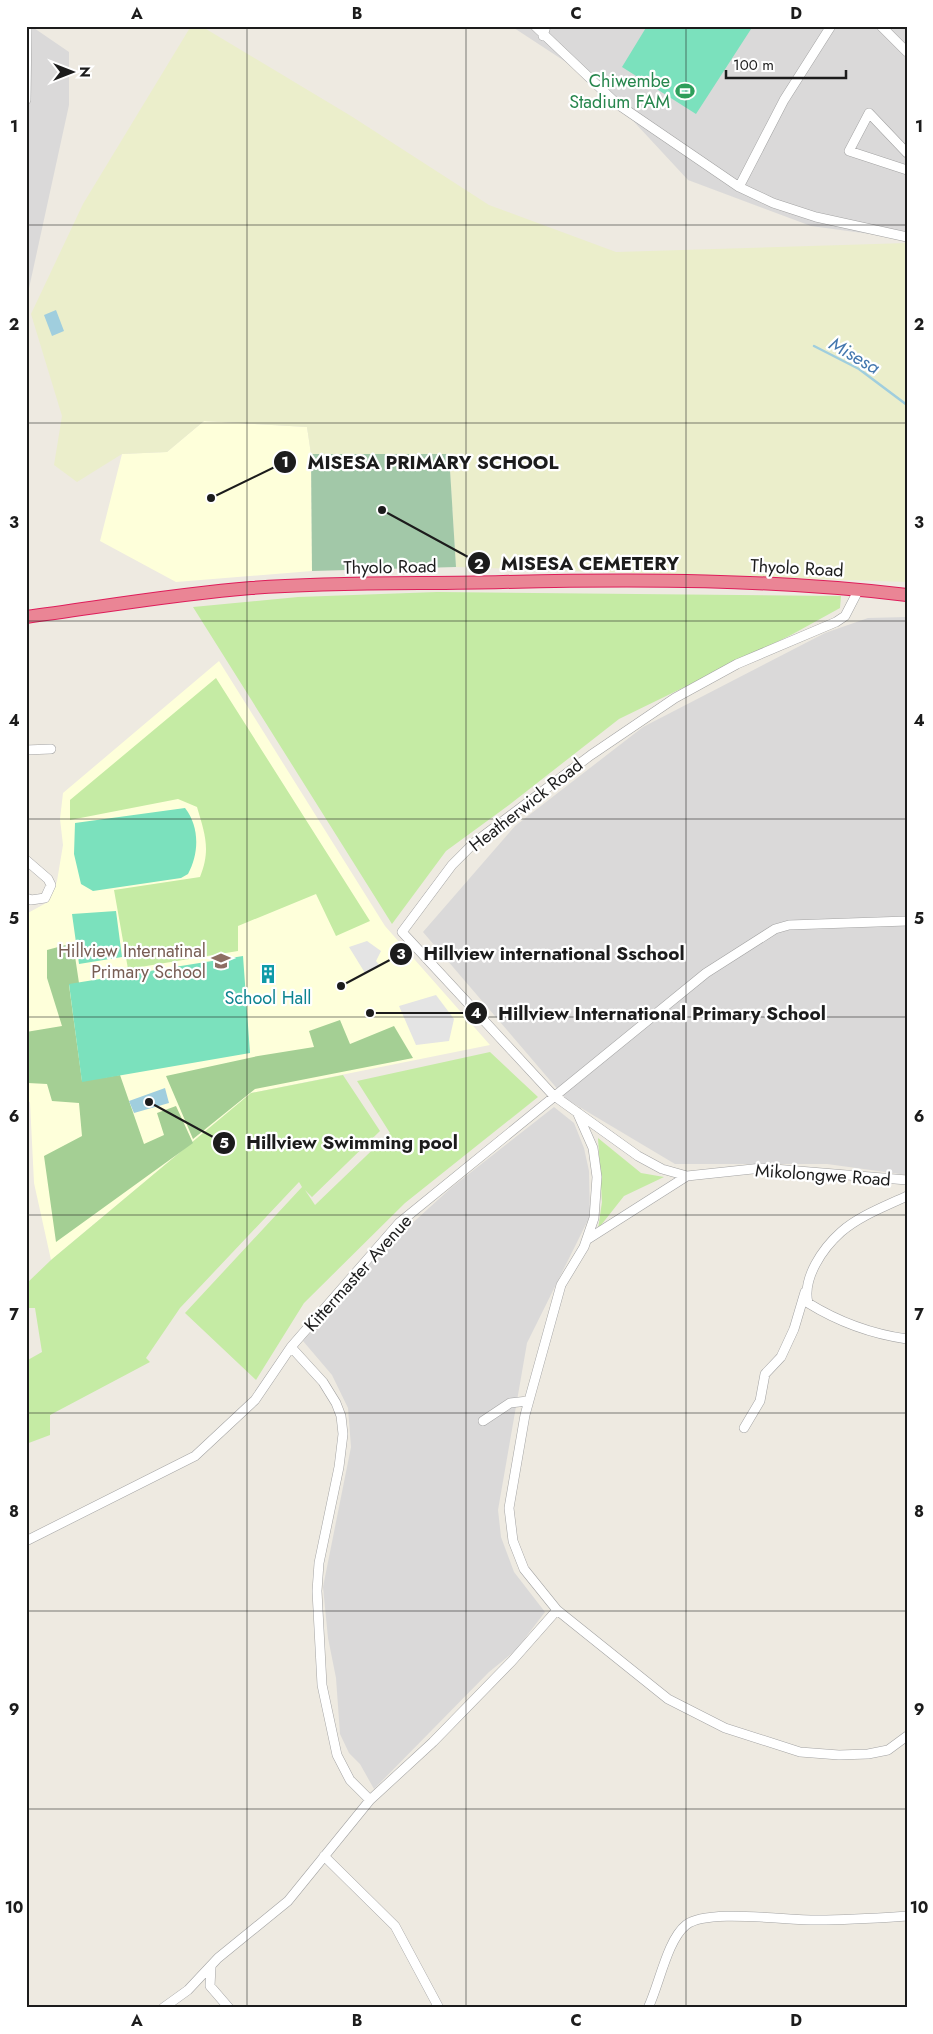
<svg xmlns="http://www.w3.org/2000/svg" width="933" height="2034" font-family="Jost,sans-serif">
<rect width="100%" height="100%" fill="#eeeae1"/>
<!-- residential -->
<path fill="#dad9d9" d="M26 26H31L69 52V105L26 302Z
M511 26H907V239L811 226 688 180 598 83Z
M907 617V1175L827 1164H675L566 1099 423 932 515 826 643 727 825 633 868 618Z
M554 1107 574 1123 584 1148 589 1171 590 1216 527 1343 498 1510 501 1537 514 1572 545 1612 516 1650 489 1672 374 1789 360 1764 349 1753 340 1734 336 1678 328 1638 323 1587 351 1447 348 1408 332 1375 303 1341 373 1259 452 1187Z"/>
<!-- education -->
<path fill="#feffda" d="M204 421 307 427 311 454 312 571 176 582 100 541 122 454 167 452Z
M219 661 385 926 490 1045 251 1093 51 1260 34 1183 30 1102 26 1101V914L48 902 57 881 63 845 60 819 63 793Z"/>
<!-- farmland -->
<path fill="#ebeecb" d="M191 26H201L351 116 489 205 616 252 907 243V582L456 567 449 454H311L307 427 204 421 167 452 122 454 77 482 54 465 62 416 31 314 83 204Z"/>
<!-- grass -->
<path fill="#c5eba4" d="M437 592 841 596 840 608 791 635 619 719 509 805 446 851 392 924 193 607 298 597Z
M216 678 370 921 336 936 316 894 238 926V951L128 969 114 890 200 877C211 850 205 834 197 807L178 799 70 820V800Z
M490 1052 538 1097 405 1203 304 1303 256 1380 185 1313 302 1187 299 1182 180 1308 146 1358 150 1362 50 1415V1435L26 1444V1361L42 1352 35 1308H26V1284L51 1260 251 1093 343 1075 380 1131 312 1197 305 1190 315 1205 390 1133 357 1081Z
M598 1138 641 1173 664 1177 624 1196 598 1229 602 1202Z"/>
<!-- forest -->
<path fill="#a4cf94" d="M73 943 79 983 69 985 82 1081 120 1075 144 1144 164 1135 157 1113 176 1106 193 1143 56 1242 44 1156 82 1136 79 1103 52 1101 47 1084 28 1083 26 1032 62 1026 47 978V950Z
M340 1020 350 1044 394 1026 413 1058 255 1089 193 1139 166 1076 258 1056 314 1047 309 1031Z"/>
<!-- cemetery -->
<path fill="#a2c8a8" d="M311 454H449L456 567 312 571Z"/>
<!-- pitch -->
<path fill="#7be1bd" d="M647 26H753L696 114 622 67Z
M185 808C200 827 199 854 188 874L181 878 93 891 81 884 74 854 75 823Z
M116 911 122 957 79 964 72 914Z
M243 956 250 1053 82 1082 69 984Z"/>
<!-- parking -->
<path fill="#e4e4e4" d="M367 941 381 951 376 961 380 966 365 973 349 947Z
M436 995 454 1019 449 1041 416 1045 399 1006Z"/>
<!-- water -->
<path fill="#a0cede" d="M56 310 64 331 52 336 44 315Z
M165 1088 169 1103 134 1113 129 1101Z"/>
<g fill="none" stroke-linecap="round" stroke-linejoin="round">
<!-- stream -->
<path stroke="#a0cede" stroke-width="2.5" d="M814 346 859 369 907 405"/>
<!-- minor casing -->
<g stroke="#a3a3a3" stroke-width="10">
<path id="minor" d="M535 26 616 103 739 187 773 203 816 217 907 237
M881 26 907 52
M543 36 546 26
M26 100 27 26
M907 153 869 113 849 151 907 170
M739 187 784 100 831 26
M859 589 845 616 836 622 737 664 675 698 591 755 475 842 452 865 402 932 553 1095 638 1156 662 1169 687 1176 762 1168 907 1180
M26 750 51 749
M26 860 48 879 51 885 45 898 31 900 26 898
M577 1112 593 1148 597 1177 594 1218 584 1247 561 1285 525 1415 509 1508 513 1541 524 1569 557 1610 668 1699 725 1728 800 1752 839 1755 868 1754 888 1750 907 1736
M907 1196C886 1206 859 1216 841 1232 823 1248 802 1278 808 1303 837 1321 872 1334 907 1339
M588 1239 687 1176
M291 1347 323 1382 336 1403 341 1416 343 1434 339 1467 319 1563 317 1591 322 1685 337 1755 350 1780 370 1800
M483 1421 510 1403 528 1401
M744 1428 760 1401 765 1374 781 1357 794 1329 805 1292
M26 1541 195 1456 255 1400 291 1347 399 1223 706 973 775 929 789 925 907 921
M324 1856 395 1926 439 2008
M211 1967 210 1986 229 2008
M163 2008 188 1990 218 1958 288 1901 370 1800 433 1742 512 1661 557 1610
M648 2008C659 1986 667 1940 686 1925 707 1908 789 1921 819 1920 848 1920 877 1918 907 1916"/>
</g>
<!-- highway casing -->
<g stroke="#de1d5a" stroke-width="14">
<path id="highway" d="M26 617C101 607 175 594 251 588 334 582 419 584 503 582 638 579 773 579 907 595"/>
</g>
<!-- minor -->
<use href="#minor" stroke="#fff" stroke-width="9"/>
<!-- highway -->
<use href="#highway" stroke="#ea8595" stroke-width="12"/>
</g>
<!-- grid -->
<path fill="none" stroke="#1c1c1c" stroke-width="1" stroke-opacity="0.55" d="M247 26V2008M466 26V2008M686 26V2008M26 225H907M26 423H907M26 621H907M26 819H907M26 1017H907M26 1215H907M26 1413H907M26 1611H907M26 1809H907"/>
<!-- icons -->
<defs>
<g id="stadium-bare" transform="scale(1.5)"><path d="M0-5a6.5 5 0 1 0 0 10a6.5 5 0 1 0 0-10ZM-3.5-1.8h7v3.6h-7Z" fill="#2e9e5b" stroke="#fff" stroke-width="2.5" paint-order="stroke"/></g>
<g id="school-bare" transform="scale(1.5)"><path d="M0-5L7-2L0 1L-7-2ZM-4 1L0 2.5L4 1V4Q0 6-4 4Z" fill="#8d6e63" stroke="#fff" stroke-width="2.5" paint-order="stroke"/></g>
<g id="building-bare" transform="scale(1.5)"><path d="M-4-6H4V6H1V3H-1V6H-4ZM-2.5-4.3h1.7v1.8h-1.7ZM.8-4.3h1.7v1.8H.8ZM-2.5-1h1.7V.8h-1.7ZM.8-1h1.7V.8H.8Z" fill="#0f9aa8" stroke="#fff" stroke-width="2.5" paint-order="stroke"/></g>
</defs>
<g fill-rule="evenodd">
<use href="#stadium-bare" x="685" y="91"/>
<use href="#school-bare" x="221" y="961"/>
<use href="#building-bare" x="268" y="974"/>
</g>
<g text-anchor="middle" stroke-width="4.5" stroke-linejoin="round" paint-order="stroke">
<!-- leisure labels -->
<g font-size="18" fill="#27864d" stroke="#fff" text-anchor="end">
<text x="670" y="87">Chiwembe<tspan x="670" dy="21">Stadium FAM</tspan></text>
</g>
<!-- street labels -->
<g font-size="18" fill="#1c1c1c" stroke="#fff">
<text transform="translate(390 567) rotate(-1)" y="6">Thyolo Road</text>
<text transform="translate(797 568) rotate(3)" y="6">Thyolo Road</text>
<text transform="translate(526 805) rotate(-38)" y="6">Heatherwick Road</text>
<text transform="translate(823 1175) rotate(4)" y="6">Mikolongwe Road</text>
<text transform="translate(358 1273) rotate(-48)" y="6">Kittermaster Avenue</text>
</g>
<!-- education labels -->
<g font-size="18" fill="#785e54" stroke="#fff" text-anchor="end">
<text x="206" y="957">Hillview Internatinal<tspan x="206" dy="21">Primary School</tspan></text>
</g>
<!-- culture labels -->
<g font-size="18" fill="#0d838f" stroke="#fff">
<text x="268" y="1004">School Hall</text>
</g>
<!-- water labels -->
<g font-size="19" font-style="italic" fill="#4578af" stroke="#fff">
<text transform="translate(855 355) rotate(30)" y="7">Misesa</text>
</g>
</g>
<!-- callouts -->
<path fill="none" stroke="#1c1c1c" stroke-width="2" d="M211 498L285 462M382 510L479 563M341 986L401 954M370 1013L476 1013M149 1102L224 1143"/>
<g fill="#1c1c1c" stroke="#fff" stroke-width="2">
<circle cx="211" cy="498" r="5"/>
<circle cx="382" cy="510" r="5"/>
<circle cx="341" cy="986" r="5"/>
<circle cx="370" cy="1013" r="5"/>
<circle cx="149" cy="1102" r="5"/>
<circle cx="285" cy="462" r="12"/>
<circle cx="479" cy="563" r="12"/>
<circle cx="401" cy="954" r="12"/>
<circle cx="476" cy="1013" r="12"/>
<circle cx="224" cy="1143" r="12"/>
</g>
<g font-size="15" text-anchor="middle" font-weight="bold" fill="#fff">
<text x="285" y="467">1</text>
<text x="479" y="569">2</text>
<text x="401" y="959">3</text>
<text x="476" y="1018">4</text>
<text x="224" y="1148">5</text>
</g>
<g font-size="19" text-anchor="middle" font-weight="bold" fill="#1c1c1c" stroke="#fff" stroke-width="4.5" stroke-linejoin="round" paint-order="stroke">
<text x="433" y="469">MISESA PRIMARY SCHOOL</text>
<text x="590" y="570">MISESA CEMETERY</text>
<text x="554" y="960">Hillview international Sschool</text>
<text x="662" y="1020">Hillview International Primary School</text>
<text x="352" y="1149">Hillview Swimming pool</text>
</g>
<!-- border -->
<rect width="933" height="2034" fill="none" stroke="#ffffff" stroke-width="55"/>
<!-- north arrow -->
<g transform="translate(72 72) rotate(90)" stroke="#ffffff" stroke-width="4" paint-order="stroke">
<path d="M0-4L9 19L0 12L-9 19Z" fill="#1c1c1c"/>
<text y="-8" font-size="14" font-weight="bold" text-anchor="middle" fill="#1c1c1c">N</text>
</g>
<!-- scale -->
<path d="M726 70v8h120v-8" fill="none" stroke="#1c1c1c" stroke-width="2.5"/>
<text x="733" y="70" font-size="15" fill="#1c1c1c" stroke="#ffffff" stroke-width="4" paint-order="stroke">100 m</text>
<rect x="28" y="28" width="878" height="1978" fill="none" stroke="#1c1c1c" stroke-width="2"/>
<g font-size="16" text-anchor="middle" font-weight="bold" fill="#1c1c1c">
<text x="137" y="19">A</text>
<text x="357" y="19">B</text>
<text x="576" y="19">C</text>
<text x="796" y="19">D</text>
<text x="14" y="132">1</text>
<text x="919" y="132">1</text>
<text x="14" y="330">2</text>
<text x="919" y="330">2</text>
<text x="14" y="528">3</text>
<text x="919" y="528">3</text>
<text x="14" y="726">4</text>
<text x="919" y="726">4</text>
<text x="14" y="924">5</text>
<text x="919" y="924">5</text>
<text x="14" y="1122">6</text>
<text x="919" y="1122">6</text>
<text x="14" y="1320">7</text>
<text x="919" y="1320">7</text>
<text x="14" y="1517">8</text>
<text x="919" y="1517">8</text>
<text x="14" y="1715">9</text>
<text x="919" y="1715">9</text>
<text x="14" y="1913">10</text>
<text x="919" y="1913">10</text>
<text x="137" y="2026">A</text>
<text x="357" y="2026">B</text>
<text x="576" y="2026">C</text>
<text x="796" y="2026">D</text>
</g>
</svg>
